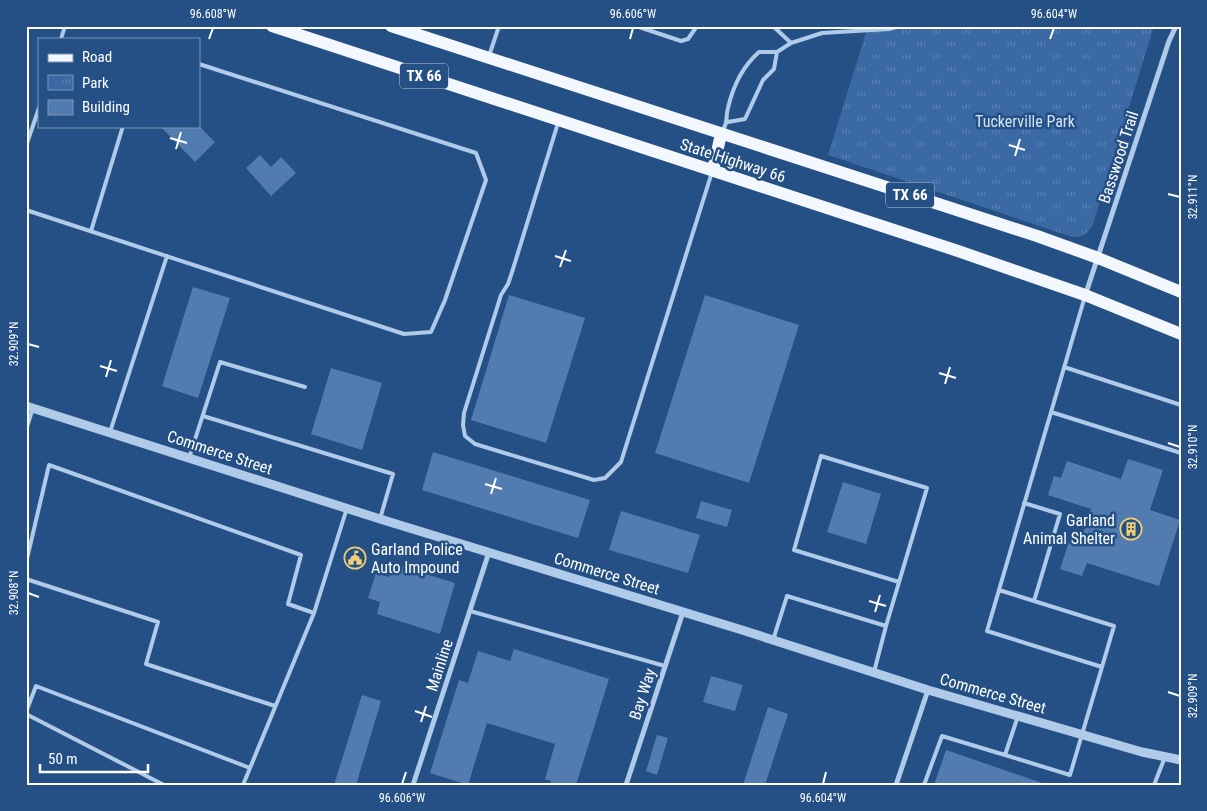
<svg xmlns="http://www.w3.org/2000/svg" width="1207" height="811" font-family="'Roboto Condensed',sans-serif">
<defs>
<pattern id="park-tufts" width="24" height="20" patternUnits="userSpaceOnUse" patternTransform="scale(1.25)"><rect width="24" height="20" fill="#3a69a3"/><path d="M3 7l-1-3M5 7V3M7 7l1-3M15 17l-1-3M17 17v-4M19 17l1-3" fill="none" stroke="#5880b1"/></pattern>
</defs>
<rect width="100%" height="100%" fill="#255086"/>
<!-- park -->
<path fill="url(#park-tufts)" d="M868 26H1154L1093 224C1089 233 1082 238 1072 237L828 155Z"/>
<!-- building -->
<path fill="#527bb0" d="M160 126H199L215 142 195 162Z
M260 155 271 167 281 157 296 173 271 196 246 168Z
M193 287 230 298 198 398 162 386Z
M509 295 585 318 546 443 471 420Z
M705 295 799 325 749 483 655 453Z
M331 368 382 383 362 450 311 434Z
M433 452 590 500 578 538 422 490Z
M1128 459 1163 470 1150 510 1180 520 1159 586 1087 563 1082 576 1060 569 1070 539 1080 542 1091 509 1048 495 1054 476 1061 478 1067 461 1121 479Z
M843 482 881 494 866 544 827 532Z
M701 501 732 510 727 527 696 518Z
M621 511 700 535 688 573 609 550Z
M393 564 455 583 440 634 377 614 380 602 368 598 376 573 389 577Z
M514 649 609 679 576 785H550L551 781 545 779 555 744 487 723 468 785 430 773 459 680 468 683 478 651 510 661Z
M711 676 743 685 735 711 703 702Z
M362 695 381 701 356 785H334Z
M768 707 788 714 765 785H743Z
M657 735 668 738 657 775 646 771Z
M946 750 1042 783V785H934Z"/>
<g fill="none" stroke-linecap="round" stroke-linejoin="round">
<!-- service -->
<path stroke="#b0cae9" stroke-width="4" d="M636 26 681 41 688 39 697 26
M61 39 65 26
M791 43 822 33 889 29 900 26
M489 56 499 26
M728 122 745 119 763 80 774 69 777 52
M558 123 513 269 508 284 501 295 464 413 463 425 465 436 475 444 594 480 605 478 621 462 712 172
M723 130C729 120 725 118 728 108 733 86 742 67 759 52H777L791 43 773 26
M26 146 39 108
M26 210 404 334 431 332 445 300 486 180 476 153 199 64
M91 231 123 126
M1064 367 1181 405
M1051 412 1181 453
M203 416 393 474 380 519
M26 430 33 408
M110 432 167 256
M189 458 220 362 305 387
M1024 503 1060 514 1034 601
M26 563 49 465 301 555 288 604 314 613
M26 579 158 622 146 664 275 706
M999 590 1114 626 1102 667
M470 611 665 666
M886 626 927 488 821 456 794 550 899 582
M773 640 787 596 886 626 874 672
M26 712 36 686 250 768
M26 714 164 785
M1018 716 1005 755 1070 775 1102 667 987 631 1085 296
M243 785 314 613 347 508
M924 785 942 736 1005 755
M1154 785 1165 757"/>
<!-- minor -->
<path stroke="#b0cae9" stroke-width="5" d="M1086 293 1169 41 1176 26
M413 785 489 552
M626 785 683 612
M896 785 928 690"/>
<!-- tertiary -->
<path stroke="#b0cae9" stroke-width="9" d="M26 406 380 519 742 630 928 690 1142 752 1181 760"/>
<!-- primary -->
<path stroke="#f3f7fe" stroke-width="12" d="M272 26 958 251 1085 295 1181 334
M391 26 1037 236 1098 258 1181 292
M713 170 721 134"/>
</g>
<!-- ticks -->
<path fill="none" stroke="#fff" stroke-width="2" d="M209 39 213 28M630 39 633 28M1050 39 1054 28M170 138 187 143M1009 145 1025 150M176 149 181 132M1015 156 1020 139M1168 194 1180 197M555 256 571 261M560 267 566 250M28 344 39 347M100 366 117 371M939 373 956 378M106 377 111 360M945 384 950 367M1168 443 1180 447M485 484 502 489M491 494 496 478M28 593 39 597M869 601 886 606M875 612 880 595M1168 692 1180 696M415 711 432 717M421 722 426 706M402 784 406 772M823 784 826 772"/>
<!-- icons -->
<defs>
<g id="building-ring" transform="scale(1.125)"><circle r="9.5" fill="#255086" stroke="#f2ce75" stroke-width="1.5"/><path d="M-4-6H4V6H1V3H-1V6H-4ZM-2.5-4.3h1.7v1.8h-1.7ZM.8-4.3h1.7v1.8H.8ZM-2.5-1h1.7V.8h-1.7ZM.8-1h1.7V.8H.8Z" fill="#f2ce75"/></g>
<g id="civic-ring" transform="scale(1.125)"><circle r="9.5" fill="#255086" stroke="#f2ce75" stroke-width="1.5"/><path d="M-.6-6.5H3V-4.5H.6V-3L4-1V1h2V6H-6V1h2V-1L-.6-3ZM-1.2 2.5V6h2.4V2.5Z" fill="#f2ce75"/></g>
</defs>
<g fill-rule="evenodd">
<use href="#building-ring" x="1131" y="529"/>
<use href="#civic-ring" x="355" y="558"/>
</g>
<g text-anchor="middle" stroke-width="5" stroke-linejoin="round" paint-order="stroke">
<!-- shield labels -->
<g fill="#255086" stroke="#becadb" stroke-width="1">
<rect x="400" y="63.5" width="48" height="25" rx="4"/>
<rect x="886" y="182.5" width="48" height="25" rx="4"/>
</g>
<g font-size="15" font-weight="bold" fill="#fff">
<text x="424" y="81">TX 66</text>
<text x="910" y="200">TX 66</text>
</g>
<!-- park labels -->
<g font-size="16" fill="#d4e4f7" stroke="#255086">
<text x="1025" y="127">Tuckerville Park</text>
</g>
<!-- street labels -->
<g font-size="16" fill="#fff" stroke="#255086">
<text transform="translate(1118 157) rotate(-72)" y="6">Basswood Trail</text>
<text transform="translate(733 160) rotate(18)" y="6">State Highway 66</text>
<text transform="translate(220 452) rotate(18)" y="6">Commerce Street</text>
<text transform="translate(607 573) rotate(17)" y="6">Commerce Street</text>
<text transform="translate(439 665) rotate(-72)" y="6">Mainline</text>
<text transform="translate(993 693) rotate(16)" y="6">Commerce Street</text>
<text transform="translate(642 694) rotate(-72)" y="6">Bay Way</text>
</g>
<!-- poi labels -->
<g font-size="16" fill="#fff" stroke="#255086" text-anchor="end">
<text x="1115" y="526">Garland<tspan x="1115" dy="18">Animal Shelter</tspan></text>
<text x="371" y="555" text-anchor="start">Garland Police<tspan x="371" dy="18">Auto Impound</tspan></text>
</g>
</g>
<!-- border -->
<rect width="1207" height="811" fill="none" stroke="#255086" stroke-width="55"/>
<!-- legend -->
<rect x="38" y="38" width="162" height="90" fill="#255086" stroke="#7c96b6"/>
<rect x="48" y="54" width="25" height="8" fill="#f3f7fe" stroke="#7c96b6"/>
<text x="82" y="62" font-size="15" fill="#ffffff">Road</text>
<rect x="48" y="75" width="25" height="15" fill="url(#park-tufts)" stroke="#7c96b6"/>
<text x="82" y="88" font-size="15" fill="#ffffff">Park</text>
<rect x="48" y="100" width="25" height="15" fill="#527bb0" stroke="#7c96b6"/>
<text x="82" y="112" font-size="15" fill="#ffffff">Building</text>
<!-- scale -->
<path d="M40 764v8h108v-8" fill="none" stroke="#ffffff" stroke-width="2.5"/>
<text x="48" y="764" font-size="15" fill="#ffffff" stroke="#255086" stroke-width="4" paint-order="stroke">50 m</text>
<rect x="28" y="28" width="1152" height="756" fill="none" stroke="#fff" stroke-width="2"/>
<g font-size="12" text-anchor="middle" fill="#fff">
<text x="213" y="18">96.608°W</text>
<text x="633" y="18">96.606°W</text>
<text x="1054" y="18">96.604°W</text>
<text transform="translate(1193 197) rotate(-90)" y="4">32.911°N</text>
<text transform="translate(14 344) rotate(-90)" y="4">32.909°N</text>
<text transform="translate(1193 447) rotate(-90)" y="4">32.910°N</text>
<text transform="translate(14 593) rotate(-90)" y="4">32.908°N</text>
<text transform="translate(1193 696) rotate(-90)" y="4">32.909°N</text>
<text x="402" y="802">96.606°W</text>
<text x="823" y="802">96.604°W</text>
</g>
</svg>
